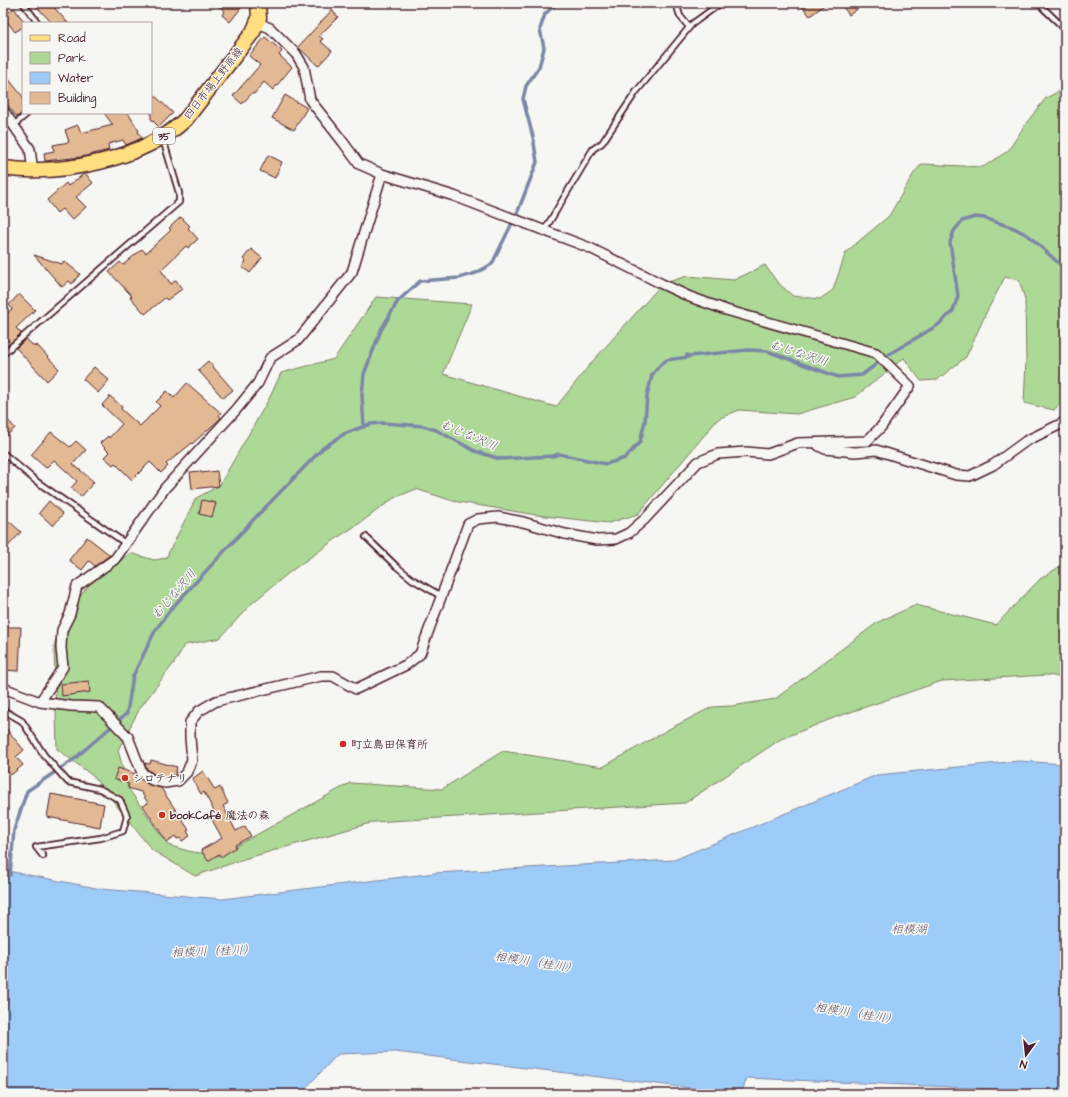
<svg xmlns="http://www.w3.org/2000/svg" width="1068" height="1097" font-family="'Architects Daughter','Klee One',sans-serif">
<rect width="100%" height="100%" fill="#f6f6f2"/>
<filter id="ink" filterUnits="userSpaceOnUse"><feTurbulence type="fractalNoise" baseFrequency=".025" numOctaves="2"/><feDisplacementMap in="SourceGraphic" scale="8" xChannelSelector="R" yChannelSelector="G"/><feConvolveMatrix kernelMatrix="1 2 1 2 8 2 1 2 1" color-interpolation-filters="sRGB"/></filter>
<g filter="url(#ink)">
<!-- green -->
<path fill="#add997" stroke="#7c7c61" d="M1065 88V398L1054 410 1024 403 1026 361 1025 299 1019 280 1005 277 986 313 966 357 937 380 921 381 904 358 855 397 797 414 739 410 718 419 638 514 609 523 536 515 453 501 416 489 394 498 360 523 343 534 291 571 251 604 220 638 184 645 177 659 140 708 118 750 128 788 168 845 188 851 218 856 350 783 442 789 503 751 603 767 669 729 712 707 732 706 775 699 878 622 916 605 996 625 1040 579 1065 563V678L1047 675 942 681 836 717 781 739 685 803 374 822 244 859 195 876 152 850 93 776 57 749 54 646 61 621 88 586 130 553 154 560 166 558 196 498 219 486 270 397 281 373 334 359 376 297 472 304 443 374 556 407 592 362 662 284 687 276 734 280 765 265 777 282 793 296 820 299 833 290 846 252 889 216 914 173 922 164 983 167 1008 151 1027 122 1046 98Z"/>
<!-- water -->
<path fill="#9eccf9" stroke="#7c87a7" d="M1019 761 1065 764V1094H1010L997 1089 747 1078 741 1094H739L395 1052 338 1054 300 1094H3V870L101 889 222 899 435 873 674 860 877 775Z"/>
<g fill="none" stroke-linecap="round" stroke-linejoin="round">
<!-- stream -->
<path stroke="#7c87a7" stroke-width="3.5" d="M614 3H615
M364 427 362 395 364 374 381 330 398 301 420 281 459 278 476 273 492 264 518 211 537 162 533 137 523 99 526 86 539 67 544 48 540 29 545 14 557 3
M10 875 14 830 27 791 73 760 127 713 133 676 155 631 170 610 254 519 323 448 344 434 370 424 383 423 423 426 436 430 475 451 500 459 553 456 559 454 606 464 625 458 640 442 645 421 647 396 652 375 660 365 667 360 688 357 687 355 690 356 748 350 767 351 838 377 862 375 891 353 938 325 953 311 958 296 950 242 954 231 962 221 975 217 984 218 1014 228 1029 236 1065 269"/>
</g>
<!-- building -->
<path fill="#e2b993" stroke="#4a1f2b" d="M33 3H50L68 23H52Z
M215 3H235L241 8 230 22 222 15 225 11Z
M799 3H827L810 16Z
M840 3H866L849 15Z
M14 8 25 23H23V27L15 32 3 16Z
M332 10 338 17 319 36 323 39 320 41 332 51 318 66 298 47Z
M265 37 282 51 279 55 292 67 273 90 264 82 254 94 252 93 242 104 233 96 260 65 249 56Z
M3 72 23 97V112L17 117 3 99Z
M151 92 173 113 159 127 151 119Z
M285 95 307 108 294 130 272 118Z
M104 113H128L139 131 138 132 142 138 126 145 123 140 108 144 109 150 81 157 45 161 44 153 54 151 53 145 69 142 65 130 78 125 81 133 113 125Z
M268 155 282 162 275 178 260 171Z
M85 173 93 183 76 197 86 207 72 220 62 209 57 213 47 200 66 183 68 186Z
M181 217 190 226 188 228 198 239 188 248 186 246 161 270 171 284 176 280 182 289 167 300 165 298 145 314 130 297 132 296 109 272 120 262 123 265 142 249 146 253 171 230 169 228Z
M251 249 262 258 250 273 242 267 246 261 243 259Z
M34 255 62 264 64 261 80 274 72 284 69 281 62 287Z
M19 294 35 310 16 328 21 333 11 343 8 340 3 344V317L12 309 9 305Z
M26 339 35 347 37 345 59 369 47 381 16 348Z
M208 361 233 390 223 398 198 370Z
M94 367 109 380 98 393 83 379Z
M187 383 221 413 219 415 221 418 192 444V443L166 464 168 466 161 473 150 462 132 480 115 463 113 465 104 457 109 452 100 443 108 436 109 438 122 424 102 405 110 396 122 407 121 409 140 426 160 406 156 402 167 391 174 398Z
M3 415 15 428 3 439Z
M51 432 70 447 76 441 86 450 73 464 94 482 81 497 71 488 77 481 54 460 46 468 31 455Z
M201 471V473L217 471 219 486 192 489 190 472Z
M202 500 216 503 212 517 199 514Z
M49 501 63 514 53 526 39 513Z
M10 522 21 532 3 552V529Z
M87 537 110 555 95 566 89 561 82 570 69 560Z
M3 627H21L19 671 3 670Z
M89 681 90 692 62 696 61 684Z
M3 725 24 750 16 757 23 765 11 775 3 766Z
M151 760 177 767 175 775 165 777 154 774 147 769 145 764V763L150 764Z
M118 768 136 774 139 778 149 785 161 788 189 830 187 831 190 836 182 841 180 838 177 839 175 836 167 842 143 806 148 803 141 792 128 788 129 784 114 779Z
M203 771 215 790 220 787 228 803 223 806 236 831 245 826 251 836 235 845 236 847 221 857 219 854 208 861 201 850 222 838 210 816 215 813 204 792 201 794 192 779Z
M51 794 104 804 100 827 47 817Z"/>
<g fill="none" stroke-linecap="round" stroke-linejoin="round">
<!-- service casing -->
<g stroke="#4a1f2b" stroke-width="8">
<path id="service" d="M23 3 38 23
M676 3 680 16 689 27
M1038 3 1065 29
M14 125 28 113
M544 231 593 149 602 143 636 92 692 24 721 3
M3 354 179 202V193L163 139
M3 453 36 481 125 543
M366 537 396 566 412 579 441 596
M3 710 22 721 44 755 68 782 100 789 120 800 127 816 123 831 101 838 36 847 43 856"/>
</g>
<!-- minor casing -->
<g stroke="#4a1f2b" stroke-width="12">
<path id="minor" d="M3 110 30 149 33 171
M819 446 825 449 855 452 876 450 956 475 970 476 993 465 1026 441 1065 422
M3 689H6L40 702 71 706 99 707 128 737 142 773 152 780 165 783 178 781 187 772 192 760 190 738V722L199 711 216 701 321 676H333L356 689 406 665 420 654 468 524 478 519 498 517 523 522 565 534 597 540 616 539 629 533 645 519 698 462 718 454 746 452 768 454 798 443 867 441 881 427 910 386 876 353 726 310 690 297 662 284 590 248 454 196 382 174 359 164 343 142 310 100 304 67 296 54 270 28 258 23
M40 702 63 667 61 648 62 630 70 614 77 586 115 559 165 488 236 410 258 383 270 358 298 340 352 272 382 174"/>
</g>
<!-- primary casing -->
<g stroke="#4a1f2b" stroke-width="17">
<path id="primary" d="M3 168C60 176 143 160 186 119L253 32 259 18 258 3"/>
</g>
<!-- service -->
<use href="#service" stroke="#f6f6f2" stroke-width="4.5"/>
<!-- minor -->
<use href="#minor" stroke="#f6f6f2" stroke-width="9"/>
<!-- primary -->
<use href="#primary" stroke="#ffdf80" stroke-width="14"/>
</g>
</g>
<!-- markers -->
<g fill="#c8321e" stroke="#f6f6f2" stroke-width="1.5">
<circle cx="343" cy="744" r="4"/>
<circle cx="125" cy="778" r="4"/>
<circle cx="162" cy="815" r="4"/>
</g>
<g text-anchor="middle" stroke-width="3" stroke-linejoin="round" paint-order="stroke">
<!-- shield labels -->
<rect fill="#f6f6f2" stroke="#7e6067" stroke-width="1" x="153" y="128" width="22" height="16" rx="3"/>
<g font-size="10" font-weight="bold" fill="#4a1f2b">
<text x="164" y="140">35</text>
</g>
<!-- street labels -->
<g font-size="11" fill="#4a1f2b" stroke="#f6f6f2">
<text transform="translate(213 83) rotate(-52)" y="4">四日市場上野原線</text>
</g>
<!-- poi labels -->
<g font-size="11" font-weight="bold" fill="#4a1f2b" stroke="#f6f6f2" text-anchor="start">
<text x="351" y="748">町立島田保育所</text>
<text x="133" y="782">シロテナリ</text>
<text x="170" y="819">bookCafé 魔法の森</text>
</g>
<!-- water labels -->
<g font-size="12" font-style="italic" fill="#635369" stroke="#f6f6f2">
<text transform="translate(799 353) rotate(18)" y="4">むじな沢川</text>
<text transform="translate(469 435) rotate(23)" y="4">むじな沢川</text>
<text transform="translate(174 594) rotate(-49)" y="4">むじな沢川</text>
<text x="909" y="933">相模湖</text>
<text transform="translate(213 951) rotate(-2)" y="4">相模川（桂川）</text>
<text transform="translate(536 962) rotate(9)" y="4">相模川（桂川）</text>
<text transform="translate(856 1013) rotate(9)" y="4">相模川（桂川）</text>
</g>
</g>
<!-- margin -->
<rect width="1068" height="1097" fill="none" stroke="#f6f6f2" stroke-width="16"/>
<rect x="8" y="8" width="1052" height="1081" fill="none" stroke="#4a1f2b" stroke-width="1.5" filter="url(#ink)"/>
<!-- legend -->
<rect x="22" y="22" width="130" height="92" fill="#f6f6f2" stroke="#b1a0a2"/>
<rect x="30" y="35" width="20" height="6" fill="#ffdf80" stroke="#b1a0a2"/>
<text x="58" y="42" font-size="12" fill="#4a1f2b">Road</text>
<rect x="30" y="52" width="20" height="12" fill="#add997" stroke="#b1a0a2"/>
<text x="58" y="62" font-size="12" fill="#4a1f2b">Park</text>
<rect x="30" y="72" width="20" height="12" fill="#9eccf9" stroke="#b1a0a2"/>
<text x="58" y="82" font-size="12" fill="#4a1f2b">Water</text>
<rect x="30" y="92" width="20" height="12" fill="#e2b993" stroke="#b1a0a2"/>
<text x="58" y="102" font-size="12" fill="#4a1f2b">Building</text>
<!-- north arrow -->
<g transform="translate(1026 1055) rotate(195)" stroke="#f6f6f2" stroke-width="3" paint-order="stroke">
<path d="M0-3L7 15L0 10L-7 15Z" fill="#4a1f2b"/>
<text y="-6" font-size="11" font-weight="bold" text-anchor="middle" fill="#4a1f2b">N</text>
</g>
</svg>
